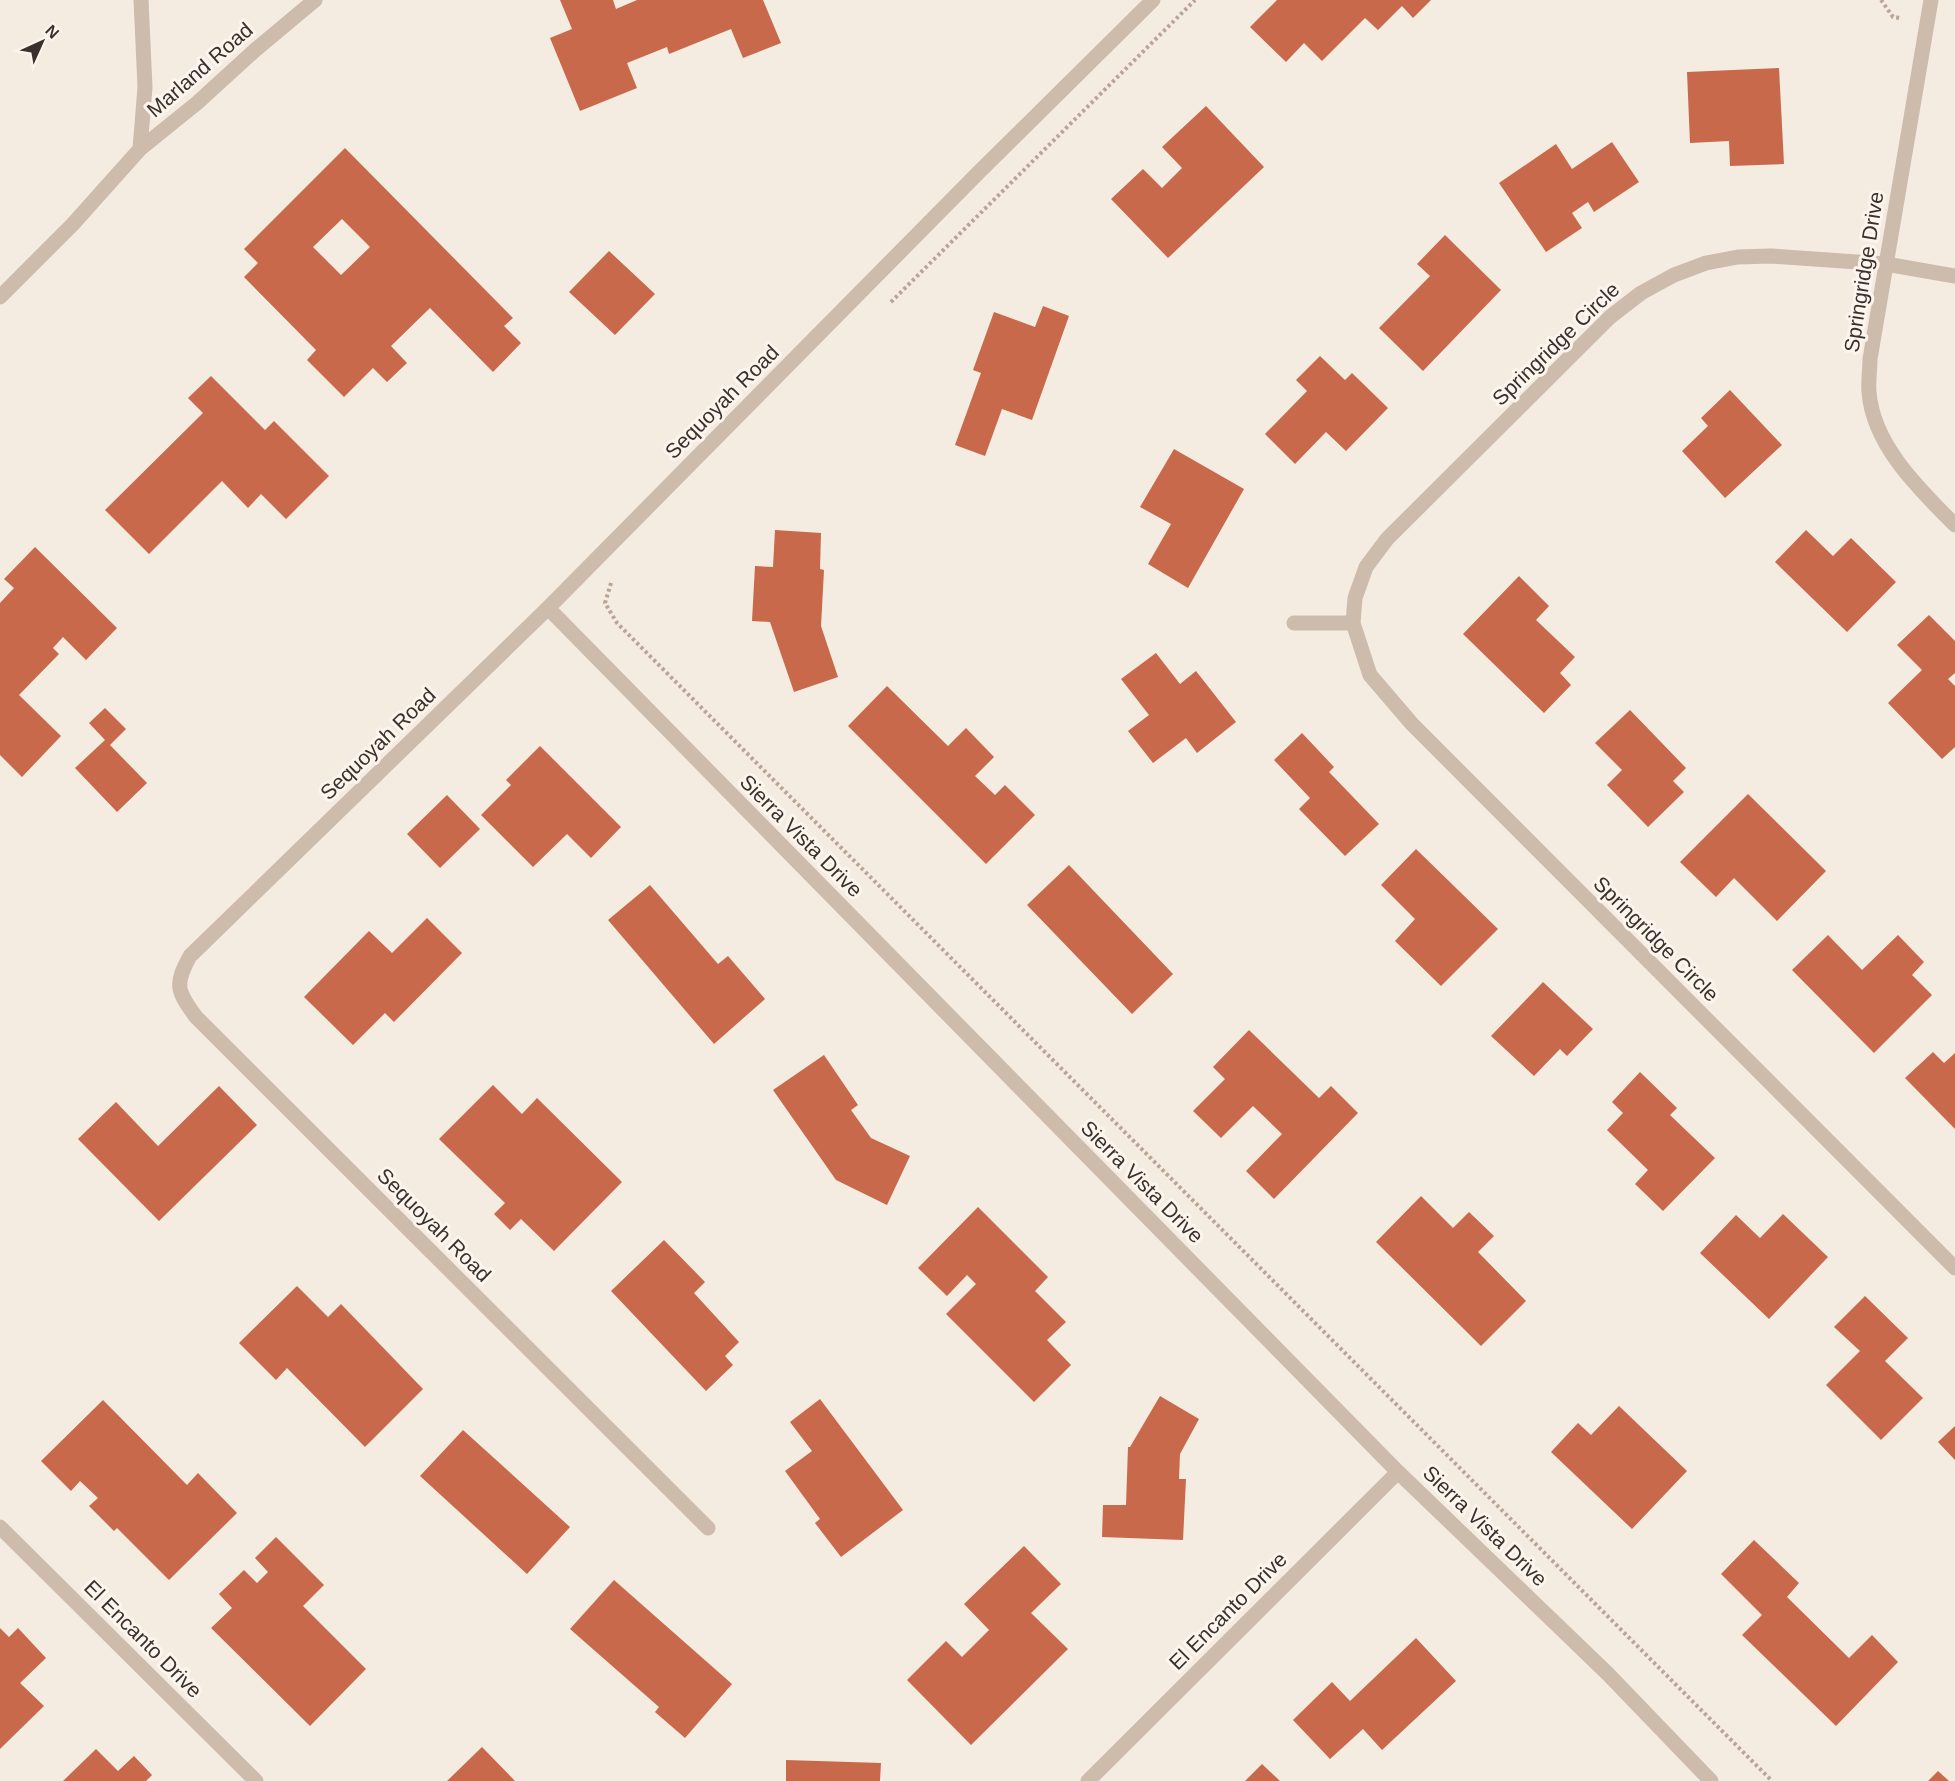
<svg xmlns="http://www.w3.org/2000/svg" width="1955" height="1781" font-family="Arial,sans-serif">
<rect width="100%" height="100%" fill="#f4ebe1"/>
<!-- building -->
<path fill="#c8694b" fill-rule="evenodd" d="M560 0H613L616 9 637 0H763L781 43 743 58 731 29 669 54 667 47 627 63 637 88 580 111 550 38 572 29Z
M1277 0H1431L1413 18 1402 6 1378 30 1365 18 1322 61 1304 43 1286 62 1250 27Z
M1779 68 1784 164 1730 166 1729 141 1690 143 1687 72Z
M1206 106 1264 167 1168 258 1111 199 1143 169 1162 188 1182 168 1162 147Z
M1612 142 1639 182 1594 212 1588 202 1572 213 1582 228 1546 252 1499 183 1556 144 1572 169Z
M345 148 513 318 504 326 521 343 493 372 430 308 391 346 407 363 387 382 373 368 344 397 307 360 316 350 244 277 258 263 244 249ZM342 219 370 247 341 275 313 247Z
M1445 235 1501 290 1423 371 1379 328 1430 276 1417 264Z
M609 251 655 294 615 335 569 292Z
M1043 306 1069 316 1032 420 1002 409 985 456 955 445 981 373 973 370 994 312 1035 327Z
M1320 356 1345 380 1352 373 1388 408 1346 451 1326 432 1295 464 1265 434 1307 391 1296 380Z
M211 376 265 430 274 421 329 476 286 519 261 494 248 508 222 481 149 554 105 510 203 413 188 398Z
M1730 390 1782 445 1725 498 1682 451 1708 426 1701 418Z
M1174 449 1244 489 1188 588 1148 564 1171 524 1140 507Z
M775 530 821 533 820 569 824 570 821 626 838 677 794 692 770 622 752 621 755 566 773 567Z
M1806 530 1833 556 1851 538 1896 582 1847 632 1775 562Z
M35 547 117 628 86 660 63 637 53 648 59 654 19 695 61 736 22 777 0 755V603L14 588 4 579Z
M1519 576 1549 606 1536 620 1575 657 1560 673 1571 685 1544 713 1463 634Z
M1929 615 1955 641V673L1948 679 1955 686V747L1942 759 1888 703 1922 670 1897 645Z
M1156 653 1180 684 1196 671 1236 722 1197 753 1186 738 1153 763 1128 731 1149 715 1121 679Z
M887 686 948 746 966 728 994 757 975 776 995 795 1005 785 1035 815 986 864 848 726Z
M105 708 126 729 110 745 147 783 117 812 75 768 105 740 89 723Z
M1630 710 1686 768 1673 781 1684 792 1648 827 1607 785 1622 770 1595 743Z
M1302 733 1334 767 1329 772 1379 824 1345 856 1299 809 1310 798 1274 760Z
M540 746 621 827 591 858 567 834 533 867 481 815 511 785 506 780Z
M1748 794 1826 871 1777 921 1734 878 1716 897 1680 862Z
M447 795 480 829 440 868 407 834Z
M1416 849 1498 929 1441 986 1395 941 1415 919 1381 885Z
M1069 865 1173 974 1132 1014 1027 905Z
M650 885 718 964 728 956 765 999 714 1044 608 920Z
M427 918 462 953 394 1022 385 1013 353 1045 304 997 369 931 392 953Z
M1828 935 1862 970 1898 935 1924 962 1912 975 1932 995 1874 1053 1792 970Z
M1543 982 1593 1029 1567 1056 1560 1049 1534 1076 1491 1036Z
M1249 1030 1319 1098 1331 1086 1358 1113 1274 1199 1246 1171 1282 1134 1253 1106 1221 1138 1193 1111 1225 1079 1213 1067Z
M1933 1052 1944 1063 1955 1053V1129L1905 1078Z
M824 1055 858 1105 851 1110 871 1138 910 1156 887 1205 836 1180 773 1090Z
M1640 1072 1677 1108 1670 1115 1715 1158 1663 1211 1635 1184 1648 1170 1607 1130 1623 1113 1612 1102Z
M493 1085 522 1114 537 1098 622 1182 554 1251 521 1219 510 1230 494 1214 505 1203 439 1139Z
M219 1086 257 1125 159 1221 78 1139 116 1102 158 1146Z
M1421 1196 1453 1228 1469 1212 1494 1236 1478 1252 1526 1301 1481 1346 1376 1242Z
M978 1207 1048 1277 1035 1291 1066 1322 1047 1340 1071 1365 1034 1402 946 1314 976 1284 967 1275 947 1296 918 1268Z
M1783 1214 1828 1257 1769 1319 1700 1253 1736 1215 1760 1238Z
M664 1240 705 1282 694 1293 739 1342 725 1356 733 1365 706 1391 611 1291Z
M297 1286 328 1317 341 1304 423 1389 365 1447 287 1368 276 1380 239 1343Z
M1865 1296 1908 1338 1885 1361 1923 1398 1881 1440 1826 1385 1860 1351 1834 1327Z
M1160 1396 1199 1419 1180 1454 1179 1479H1186L1183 1540 1102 1537 1103 1505H1126L1128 1447H1130Z
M820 1399 903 1510 841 1557 815 1523 820 1519 785 1471 812 1451 790 1422Z
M103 1400 187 1485 198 1473 237 1513 169 1580 117 1528 114 1531 89 1506 98 1498 80 1481 71 1491 41 1461Z
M1619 1406 1687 1471 1632 1529 1551 1452 1578 1423 1591 1435Z
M1955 1426V1460L1938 1442Z
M463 1430 570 1527 527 1574 420 1476Z
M276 1537 324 1585 303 1606 366 1669 310 1726 211 1628 232 1608 219 1594 244 1570 257 1583 268 1572 255 1558Z
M1754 1540 1799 1583 1787 1597 1849 1658 1872 1635 1898 1662 1836 1726 1742 1635 1762 1615 1721 1574Z
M1024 1546 1061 1584 1031 1613 1068 1649 971 1745 907 1680 946 1641 962 1657 989 1630 964 1604Z
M614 1580 732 1684 685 1738 655 1712 659 1707 570 1629Z
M0 1628 9 1637 18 1628 46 1658 20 1683 44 1706 0 1749Z
M1416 1638 1456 1681 1382 1750 1363 1729 1330 1759 1293 1720 1332 1682 1350 1701Z
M482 1747 515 1781H447Z
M96 1749 118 1771 134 1756 152 1775 146 1781H63Z
M786 1760 881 1763 880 1781H786Z
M1262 1764 1280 1781H1245Z
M1938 1771 1949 1781H1928Z"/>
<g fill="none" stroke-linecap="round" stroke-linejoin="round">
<!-- path -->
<path stroke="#b9a596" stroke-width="4" stroke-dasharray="3 3" stroke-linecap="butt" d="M1881 0 1893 17 1901 18
M891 302 1195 0
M611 583 605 603 617 623 1772 1781"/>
<!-- minor -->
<path stroke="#cdbbac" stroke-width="15" d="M1931 0 1870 359C1870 370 1868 381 1869 392 1873 445 1919 489 1955 525
M140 149 145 87 141 0
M1955 276 1886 264 1771 256 1738 257 1706 263 1674 275 1641 293 1610 317 1387 539 1366 567 1355 598 1353 623 1370 675 1412 724 1955 1268
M0 297 73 224 140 149 197 103 254 51 315 0
M548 608 1398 1472 1608 1674 1711 1781
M1294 623H1353
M0 1527 256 1781
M708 1528 196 1017C177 991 174 985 190 956L548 608 979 172 1153 0
M1088 1781 1398 1472"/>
</g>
<g text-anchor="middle" stroke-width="6" stroke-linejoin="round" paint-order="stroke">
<!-- street labels -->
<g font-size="21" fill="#3b302b" stroke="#fbf5ee">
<text transform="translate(200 70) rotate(-41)" y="7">Marland Road</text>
<text transform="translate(1864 272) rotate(-81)" y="7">Springridge Drive</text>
<text transform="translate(1556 344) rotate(-44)" y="7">Springridge Circle</text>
<text transform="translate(722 402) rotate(-45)" y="7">Sequoyah Road</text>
<text transform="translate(378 744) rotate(-44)" y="7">Sequoyah Road</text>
<text transform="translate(801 836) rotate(45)" y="7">Sierra Vista Drive</text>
<text transform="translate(1656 939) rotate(45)" y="7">Springridge Circle</text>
<text transform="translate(1142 1182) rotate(45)" y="7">Sierra Vista Drive</text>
<text transform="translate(434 1225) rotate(45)" y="7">Sequoyah Road</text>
<text transform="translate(1485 1526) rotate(44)" y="7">Sierra Vista Drive</text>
<text transform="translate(1228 1611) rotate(-45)" y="7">El Encanto Drive</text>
<text transform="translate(143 1639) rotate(45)" y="7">El Encanto Drive</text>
</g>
</g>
<!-- north arrow -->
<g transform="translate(42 42) rotate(45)" stroke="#fbf5ee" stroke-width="4.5" paint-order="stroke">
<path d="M0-4.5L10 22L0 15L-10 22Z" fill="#3b302b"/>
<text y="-9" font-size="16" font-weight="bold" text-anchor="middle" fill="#3b302b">N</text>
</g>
</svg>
